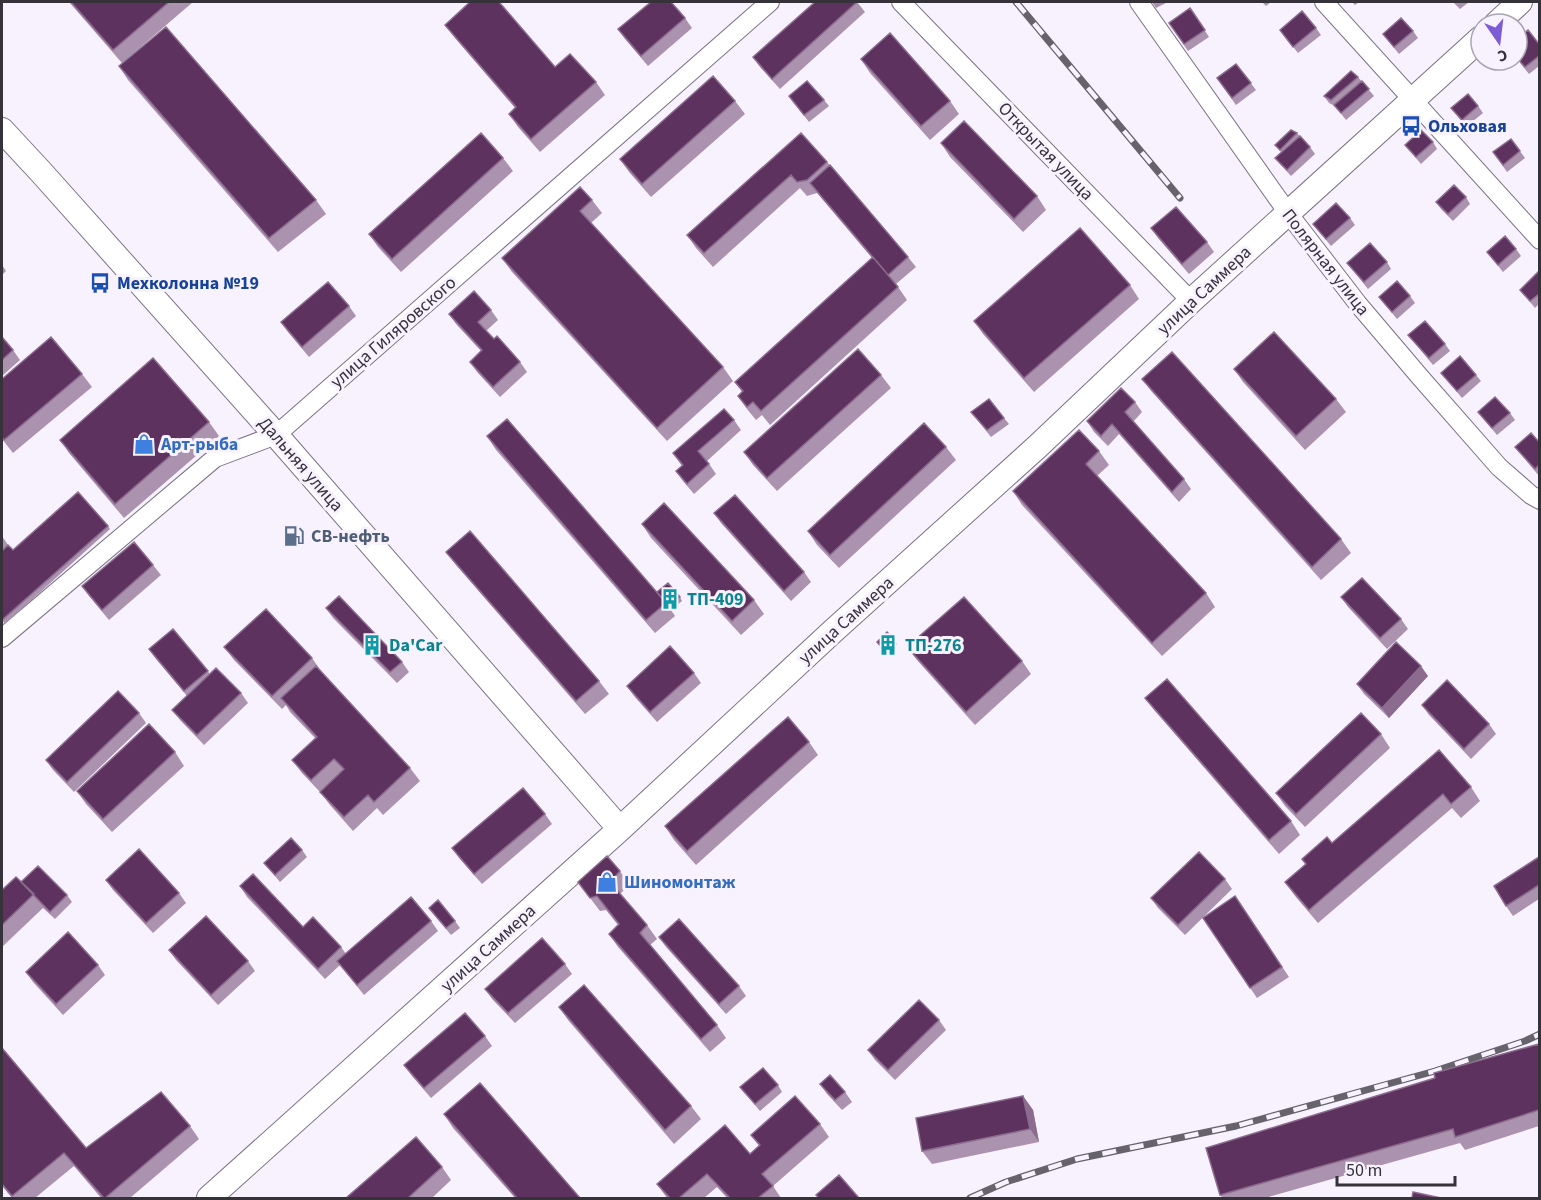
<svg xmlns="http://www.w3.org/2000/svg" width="1541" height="1200" font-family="'Source Sans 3',sans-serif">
<rect width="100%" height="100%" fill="#f8f2ff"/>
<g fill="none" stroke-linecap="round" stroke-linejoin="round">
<!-- street casing -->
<g stroke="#7b7284" stroke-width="20">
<path id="street" d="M901 2 1191 301
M1139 2 1288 213 1358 304 1420 377 1499 467 1531 495 1540 500
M1324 2 1540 240
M2 638 215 458 276 435 770 2"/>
</g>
<!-- secondary casing -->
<g stroke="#7b7284" stroke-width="26">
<path id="secondary" d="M1496 24 1520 2
M2 130 41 172 276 435 620 829
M209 1198 620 829 832 632 1038 446 1191 301 1481 38"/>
</g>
<!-- street -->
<use href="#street" stroke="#fff" stroke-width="18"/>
<!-- secondary -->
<use href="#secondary" stroke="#fff" stroke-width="24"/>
<!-- rail casing -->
<g stroke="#67636d" stroke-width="7">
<path id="rail" d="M1016 2 1180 198
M970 1198 1006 1182 1077 1159 1236 1126 1435 1071 1525 1041 1540 1034"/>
</g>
<!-- rail -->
<use href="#rail" stroke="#f8f2ff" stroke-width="4.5" stroke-dasharray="14" stroke-linecap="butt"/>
</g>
<!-- wall -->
<path fill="#ab92ae" d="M69 2H193L122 63Z
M857 2 865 12 780 89 760 67 753 57Z
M1152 2H1168L1156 8Z
M1262 2H1271L1266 6Z
M1352 2H1359L1355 5Z
M1453 2H1469L1460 9Z
M1190 8 1209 37 1188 51 1169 23Z
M685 18 692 28 648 66 625 39 618 29Z
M445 25 555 67 596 82 605 95 540 152 518 127 509 114 515 108 455 38Z
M1316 28 1321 35 1298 53 1280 30Z
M1413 31 1418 38 1399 54 1383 34Z
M1517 39 1539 44V66L1529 74 1517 59Z
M861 59 950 101 959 114 930 140 870 73Z
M1236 64 1256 90 1236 105 1217 78Z
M119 66 316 200 326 214 278 252 128 80Z
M1358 77 1374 96 1346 120 1335 106 1329 103 1324 96Z
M789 96 824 100 829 106 809 122Z
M735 101 745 114 651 197 629 172 620 159Z
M1478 106 1483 113 1466 127 1451 108Z
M801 133 827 162 908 257 916 267 896 284 907 300 770 425 762 415 756 420 747 409 738 396 742 392 735 382 872 258 817 193 807 196 800 188 713 267 696 248 687 235Z
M1297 133 1310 147 1315 154 1291 176 1280 164 1275 158 1281 152 1275 145Z
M1511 139 1525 158 1507 172 1493 152Z
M1433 142 1437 149 1421 164 1410 151 1405 145Z
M941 143 1037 196 1046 210 1023 232 950 157Z
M503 158 513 171 401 272 378 247 369 234Z
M1466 197 1470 204 1453 221 1441 209 1436 202Z
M592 200 602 213 591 223 723 367 733 381 667 441 512 272 502 258Z
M1350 218 1355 225 1331 246 1313 224Z
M1151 228 1207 242 1214 252 1189 274 1158 238Z
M1516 249 1521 256 1503 272 1487 252Z
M1387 262 1391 269 1368 289 1347 263Z
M2 265 6 271 2 275Z
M1539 274V304L1535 308 1520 290Z
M1130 285 1139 299 1034 392 983 334 974 321Z
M1410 296 1415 303 1397 319 1379 297Z
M349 306 356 316 309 357 288 332 281 322Z
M491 310 498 320 486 331 494 339 520 362 527 372 500 397 477 372 470 362 481 351 456 324 449 314Z
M1408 335 1445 344 1450 351 1433 365Z
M2 337 13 350 20 360 2 376Z
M1234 369 1336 399 1346 412 1305 450 1243 382Z
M1441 373 1476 375 1481 381 1462 398Z
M82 374 92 387 13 453 2 439V379Z
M881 375 891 388 777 491 753 465 744 452Z
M1142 379 1341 539 1351 553 1321 580 1152 392Z
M1135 402 1142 412 1133 422 1184 479 1191 489 1179 502 1119 434 1108 446 1094 432 1087 421Z
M971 412 1004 418 1009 424 991 437Z
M1478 412 1510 413 1515 420 1497 435Z
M734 420 741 430 707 461 716 474 694 494 683 481 676 471 682 466 673 453Z
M209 422 219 436 124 518 69 453 60 440Z
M487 436 657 592 680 597 682 601 671 610 675 616 655 633 496 450Z
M1539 442V476L1515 447Z
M946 447 956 460 839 568 817 545 808 531Z
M1099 451 1109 465 1097 476 1206 593 1215 607 1162 656 1022 505 1013 491Z
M714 513 804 572 811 582 791 601 721 523Z
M642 524 754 600 764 614 741 635 651 538Z
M108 526 110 529 5 624 2 620V536L8 545 13 550Z
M446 552 599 681 609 694 585 714 456 565Z
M153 565 161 575 109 620 89 596 82 586Z
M1341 597 1401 619 1408 629 1387 649 1348 607Z
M326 608 402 662 409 672 397 683 333 618Z
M173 629 210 674 241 693 248 703 204 745 180 720 172 710 187 696 156 659 149 649Z
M895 641 897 644 886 654 877 642Z
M224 647 312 658 321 671V672L410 768 420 781 383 815 377 808 353 831 330 805 321 793 302 773 292 760 315 738 290 712 286 705 282 709 234 660Z
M907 647 1022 661 1031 674 975 725 917 660Z
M694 673 701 683 657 722 634 696 627 686Z
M1428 676 1389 718 1364 694 1357 684Z
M1145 698 1291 821 1300 835 1279 854 1155 711Z
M1422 705 1489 724 1496 734 1471 759 1429 715Z
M139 713 146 723 74 792 53 770 46 760Z
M1381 734 1390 748 1305 827 1285 806 1276 793Z
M809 742 818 755 696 865 674 840 665 826Z
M1439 750 1471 787 1480 801 1461 818 1452 808 1318 923 1295 896 1285 882 1306 865 1302 859 1332 843Z
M175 752 184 766 112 832 86 804 77 791Z
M545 814 552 824 482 884 459 858 452 848Z
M302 850 307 857 280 882 264 863Z
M1539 857V899L1513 916 1506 906Z
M620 871 629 885 620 894 647 925 657 939 650 945 717 1025 726 1038 710 1052 618 947 609 934 618 925 606 910 600 911 578 882Z
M1225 879 1232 889 1185 935 1158 908 1151 898Z
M106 880 179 893 186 903 153 933 113 890Z
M21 882 67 895 72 902 55 919 43 908 2 947V890Z
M240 886 303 927 341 947 346 954 431 921 438 931 364 995 340 965 325 979 247 897Z
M1235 896 1289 977 1257 998 1203 918Z
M429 908 455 921 460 928 451 935Z
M659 937 739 986 746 996 726 1014 666 947Z
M169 950 248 961 255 971 218 1005 176 960Z
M565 964 572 974 515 1023 492 999 485 989Z
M98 965 105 975 63 1015 33 982 26 972Z
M559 1007 691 1106 701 1119 674 1144 568 1020Z
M939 1020 946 1030 895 1080 875 1060 868 1050Z
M485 1036 492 1046 431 1098 412 1076 404 1065Z
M1539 1044V1126L1465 1150 1460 1143 1265 1198H1223L1220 1195 1435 1078Z
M2 1048 86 1148 190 1126 199 1139 130 1198H101L74 1166 35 1198H12L2 1186Z
M820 1084 845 1092 852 1102 842 1110 827 1094Z
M778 1085 782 1092 760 1111 740 1087Z
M1023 1096 1033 1110 1039 1142 932 1164 922 1151Z
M444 1114 580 1198H515L453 1128Z
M820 1124 829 1137 773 1186 781 1198H727L717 1187 704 1198H667L657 1184 750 1154 759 1146 751 1135Z
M442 1167 451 1180 432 1198H346Z"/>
<!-- shaded-wall -->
<path fill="#8c6c8e" d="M1421 666 1428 676 1389 718 1382 708Z
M1023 1096 1033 1110 1039 1142 1030 1129Z"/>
<!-- building -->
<path fill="#5e325e" stroke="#8c6c8e" stroke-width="1.5" d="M71 2H169L113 50Z
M470 2H499L555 67 570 54 596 82 531 139 509 114 516 107 445 25Z
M651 2H671L685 18 641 56 618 29Z
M815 2H857L772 79 753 57Z
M1190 8 1205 30 1184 44 1169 23Z
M1302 11 1316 28 1293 47 1280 30Z
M1401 18 1413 31 1394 47 1383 34Z
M166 27 316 200 269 238 119 66Z
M1528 30 1539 44V56L1525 67 1517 58V39Z
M890 33 950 101 921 126 861 59Z
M1236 64 1251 83 1232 98 1217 78Z
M1351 71 1358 77 1331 100 1324 96Z
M713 76 735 101 642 184 620 159Z
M807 81 824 100 804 115 789 96Z
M1362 81 1369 89 1341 113 1334 105Z
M1468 94 1478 106 1462 120 1451 108Z
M964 121 1037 196 1014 219 941 143Z
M1291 130 1297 133 1280 150 1275 145Z
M1421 130 1433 142 1416 157 1405 145Z
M481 133 503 158 392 259 369 234Z
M801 133 827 162 807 180 797 182 791 175 704 253 687 235Z
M1300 136 1310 147 1287 170 1275 158Z
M1511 139 1520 151 1503 165 1493 152Z
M830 165 908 257 888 275 810 183Z
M1454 185 1466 197 1448 214 1436 202Z
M580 187 592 200 580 211 723 367 657 428 502 258Z
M1336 203 1350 218 1326 239 1313 224Z
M1176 207 1207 242 1182 264 1151 228Z
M1080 228 1130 285 1024 378 974 321Z
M1505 236 1516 249 1498 265 1487 252Z
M1370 243 1387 262 1364 282 1347 263Z
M873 257 898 287 761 411 753 402 747 407 738 396 743 391 735 382Z
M1538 272 1539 274V294L1530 301 1520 290Z
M1397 281 1410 296 1392 312 1379 297Z
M328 282 349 306 302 347 281 322Z
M474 291 491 310 478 322 494 339 497 336 520 362 493 387 470 362 482 350 449 314Z
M1425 321 1445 344 1429 358 1408 335Z
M1274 332 1336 399 1296 436 1234 369Z
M2 337 13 350 2 360Z
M51 337 82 374 4 440 2 437V379Z
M858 349 881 375 767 478 744 452Z
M1172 352 1341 539 1312 567 1142 379Z
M1460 356 1476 375 1457 391 1441 373Z
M153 358 209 422 115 504 60 440Z
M1121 388 1135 402 1125 412 1184 479 1172 492 1112 424 1101 436 1087 421Z
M1495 397 1510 413 1492 428 1478 412Z
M989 399 1004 418 987 430 971 412Z
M724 409 734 420 698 451 709 464 687 484 676 471 683 465 673 453Z
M507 419 666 603 646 620 487 436Z
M924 423 946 447 830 555 808 531Z
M1079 430 1099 451 1086 464 1206 593 1152 643 1013 491Z
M1531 433 1539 442V465L1535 469 1515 447Z
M78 492 108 526 2 620V551L8 545 13 550Z
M735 495 804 572 784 591 714 513Z
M664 503 754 600 732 621 642 524Z
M470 531 599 681 576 701 446 552Z
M134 542 153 565 102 610 82 586Z
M1362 578 1401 619 1380 638 1341 597Z
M668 583 680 597 669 607 657 592Z
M339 596 402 662 390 672 326 608Z
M964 597 1022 661 966 712 907 647Z
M266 609 312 658 272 696 224 647Z
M173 629 208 671 184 691 149 649Z
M887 632 895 641 884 650 877 642Z
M1396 642 1421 666 1382 708 1357 684Z
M670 646 694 673 650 712 627 686Z
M316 666 410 768 374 802 368 795 344 817 320 792 344 769 334 759 311 780 292 760 317 737 281 698Z
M216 668 241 693 197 735 172 710Z
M1167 679 1291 821 1269 840 1145 698Z
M1447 680 1489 724 1464 749 1422 705Z
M118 691 139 713 67 782 46 760Z
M1361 713 1381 734 1296 814 1276 793Z
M788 717 809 742 687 851 665 826Z
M149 724 175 752 103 819 77 791Z
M1439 750 1471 787 1451 804 1443 794 1309 910 1285 882 1306 864 1302 859 1327 837 1332 843Z
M523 788 545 814 474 874 452 848Z
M291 838 302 850 275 875 264 863Z
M139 849 179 893 146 923 106 880Z
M1199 852 1225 879 1178 925 1151 898Z
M607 856 620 871 610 882 647 925 640 933 717 1025 701 1039 609 934 619 924 597 896 590 898 578 882Z
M1539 857V885L1506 906 1494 886Z
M38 866 67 895 50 912 21 882Z
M253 874 303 927 313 917 341 947 318 969 240 886Z
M16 877 34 894 2 925V890Z
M1235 896 1282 967 1250 988 1203 918Z
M411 897 431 921 357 985 337 961Z
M438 900 455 921 446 928 429 908Z
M206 916 248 961 211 995 169 950Z
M679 919 739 986 719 1004 659 937Z
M68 932 98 965 56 1004 26 972Z
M542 938 565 964 508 1013 485 989Z
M584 985 691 1106 665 1130 559 1007Z
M919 1000 939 1020 888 1070 868 1050Z
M465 1013 485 1036 424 1088 404 1065Z
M1539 1044V1110L1455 1137 1453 1129 1220 1195 1206 1148 1435 1078 1434 1073Z
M2 1048 86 1148 161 1092 190 1126 105 1198H104L64 1153 12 1196 2 1184Z
M763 1068 778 1085 755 1104 740 1087Z
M830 1075 845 1092 835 1100 820 1084Z
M480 1083 580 1198H517L444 1114Z
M795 1096 820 1124 762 1174 773 1186 758 1198H730L707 1174 679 1198H670L657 1184 725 1125 750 1154 760 1145 751 1135Z
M1023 1096 1030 1129 922 1151 916 1118Z
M416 1137 442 1167 408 1198H346Z
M839 1175 859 1198H819L816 1195Z
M1413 1192 1441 1198H1412Z"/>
<!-- icons -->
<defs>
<g id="bus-bare" transform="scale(1.62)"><path d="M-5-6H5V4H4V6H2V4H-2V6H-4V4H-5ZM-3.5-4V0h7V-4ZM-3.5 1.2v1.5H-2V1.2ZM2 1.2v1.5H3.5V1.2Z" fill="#1a4fb4" stroke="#f8f2ff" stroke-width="2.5" paint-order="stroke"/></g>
<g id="shop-bare" transform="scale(1.62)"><path d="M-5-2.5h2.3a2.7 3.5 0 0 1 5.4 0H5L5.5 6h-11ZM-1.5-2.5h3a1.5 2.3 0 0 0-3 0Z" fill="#3f7fe0" stroke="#f8f2ff" stroke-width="2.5" paint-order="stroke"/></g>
<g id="fuel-bare" transform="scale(1.62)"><path d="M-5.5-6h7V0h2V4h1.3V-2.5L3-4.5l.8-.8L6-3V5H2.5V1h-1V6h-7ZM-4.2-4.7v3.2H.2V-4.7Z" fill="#5c6f8a" stroke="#f8f2ff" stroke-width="2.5" paint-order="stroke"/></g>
<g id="building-bare" transform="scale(1.62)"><path d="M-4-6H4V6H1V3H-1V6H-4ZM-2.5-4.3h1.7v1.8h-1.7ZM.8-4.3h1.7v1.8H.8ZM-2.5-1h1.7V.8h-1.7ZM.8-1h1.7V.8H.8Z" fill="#0f9aa8" stroke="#f8f2ff" stroke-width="2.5" paint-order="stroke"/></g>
</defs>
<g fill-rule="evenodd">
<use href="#bus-bare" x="1411" y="126"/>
<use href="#bus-bare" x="100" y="283"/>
<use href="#shop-bare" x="144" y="444"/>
<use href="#fuel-bare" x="294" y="536"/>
<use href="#building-bare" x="670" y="599"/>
<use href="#building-bare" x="372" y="645"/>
<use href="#building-bare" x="888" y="645"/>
<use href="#shop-bare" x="607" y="882"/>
</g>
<g text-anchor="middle" stroke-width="6" stroke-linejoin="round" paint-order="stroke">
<!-- transit labels -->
<g font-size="18" font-weight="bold" fill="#164399" stroke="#f8f2ff" text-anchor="start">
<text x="1428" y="132">Ольховая</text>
<text x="117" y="289">Мехколонна №19</text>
</g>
<!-- street labels -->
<g font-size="18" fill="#35323a" stroke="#f8f2ff">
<text transform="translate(1046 151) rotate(46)" y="6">Открытая улица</text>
<text transform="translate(1326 262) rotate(52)" y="6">Полярная улица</text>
<text transform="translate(1204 290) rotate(-43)" y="6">улица Саммера</text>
<text transform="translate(393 332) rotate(-41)" y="6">улица Гиляровского</text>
<text transform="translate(301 464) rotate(49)" y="6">Дальняя улица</text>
<text transform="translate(846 620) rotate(-42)" y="6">улица Саммера</text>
<text transform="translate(488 948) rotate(-42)" y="6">улица Саммера</text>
</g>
<!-- shop labels -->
<g font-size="18" font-weight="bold" fill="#366cbe" stroke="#f8f2ff" text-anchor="start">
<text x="161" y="450">Арт-рыба</text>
<text x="624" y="888">Шиномонтаж</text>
</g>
<!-- service labels -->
<g font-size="18" font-weight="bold" fill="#4e5e75" stroke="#f8f2ff" text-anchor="start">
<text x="311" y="542">СВ-нефть</text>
</g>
<!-- culture labels -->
<g font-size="18" font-weight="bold" fill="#0d838f" stroke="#f8f2ff" text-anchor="start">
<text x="687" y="605">ТП-409</text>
<text x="389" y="651">Da'Car</text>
<text x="905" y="651">ТП-276</text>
</g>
</g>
<!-- border -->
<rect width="1541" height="1200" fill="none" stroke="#35323a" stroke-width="6"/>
<!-- north arrow -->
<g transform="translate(1499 42) rotate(166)"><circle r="28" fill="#f8f2ff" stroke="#aaa5b0" stroke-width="1.5"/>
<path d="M0-4.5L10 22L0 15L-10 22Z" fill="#7d5bd6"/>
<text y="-9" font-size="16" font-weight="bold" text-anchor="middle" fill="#35323a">С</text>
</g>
<!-- scale -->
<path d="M1337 1176v9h118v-9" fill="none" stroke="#35323a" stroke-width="3"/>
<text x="1346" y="1176" font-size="18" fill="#35323a" stroke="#f8f2ff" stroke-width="4.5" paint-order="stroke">50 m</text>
</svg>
